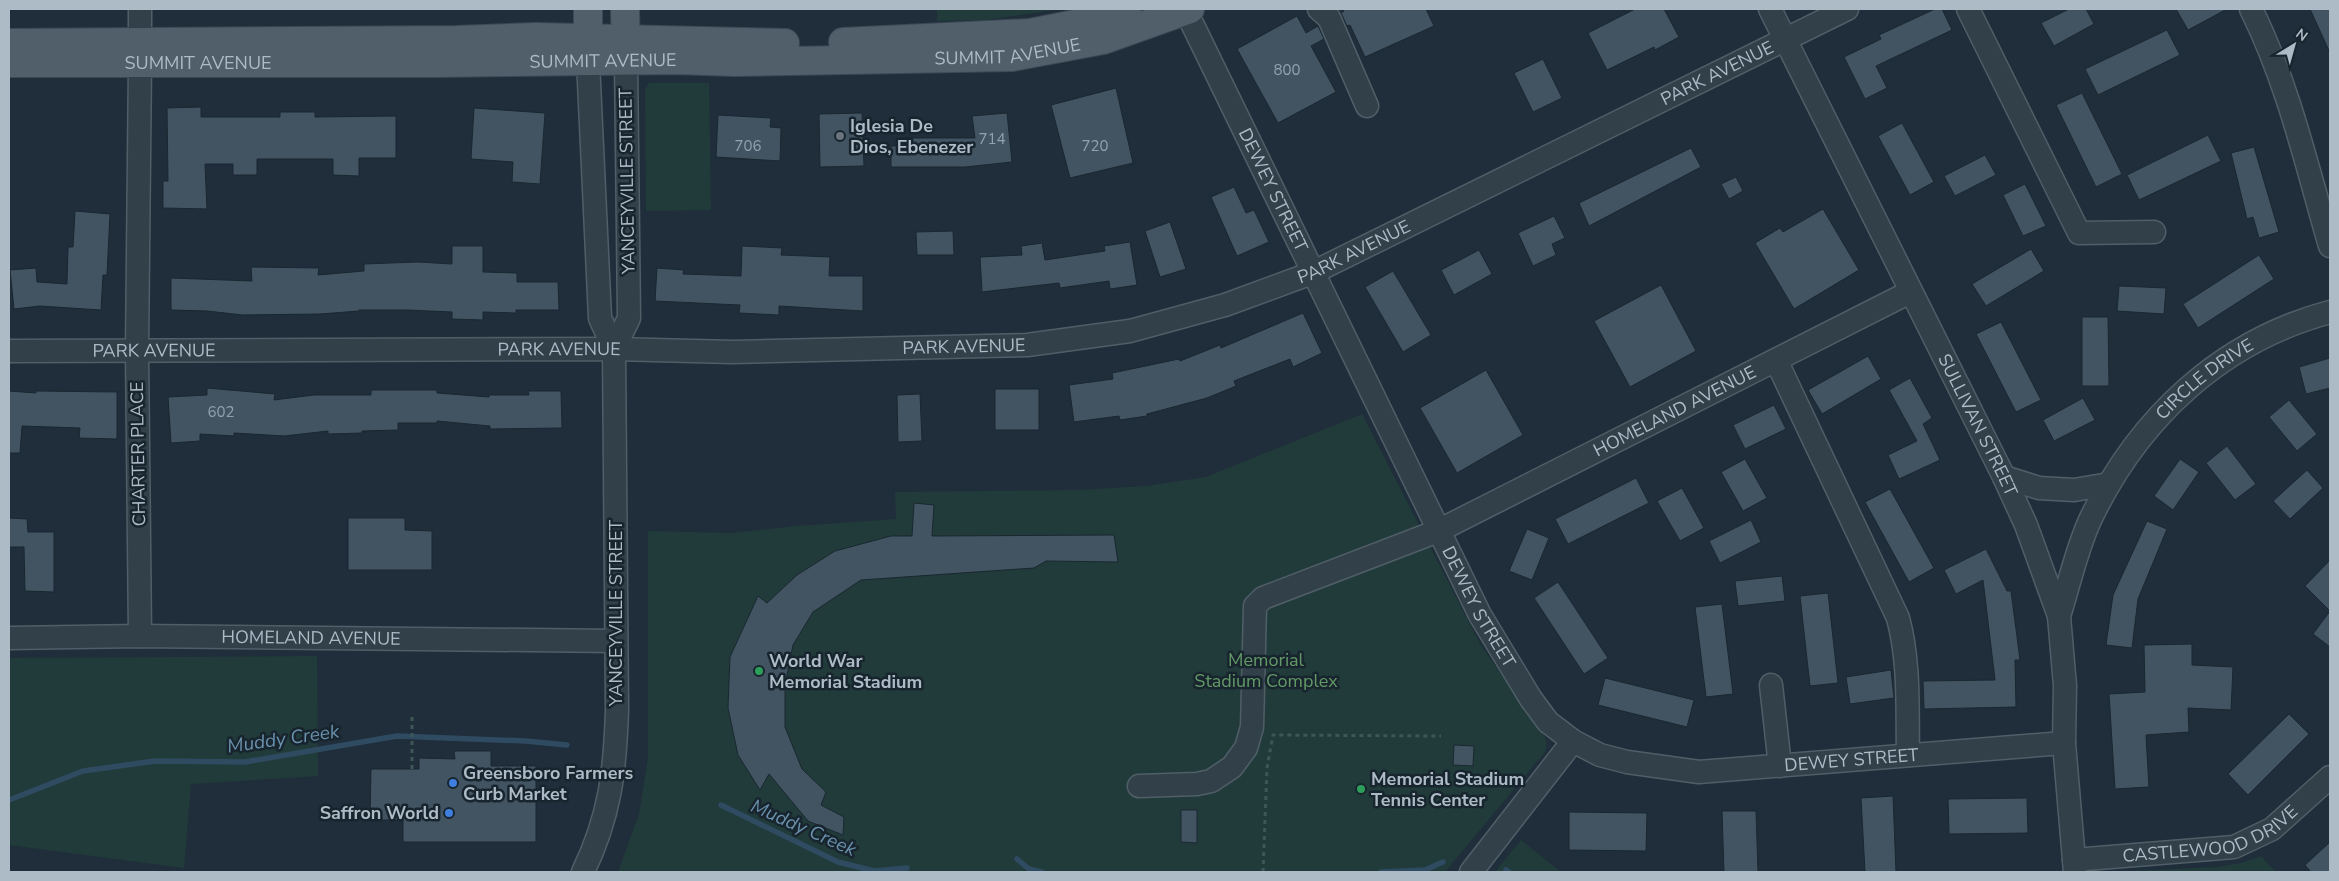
<svg xmlns="http://www.w3.org/2000/svg" width="2339" height="881" font-family="'Nunito Sans',sans-serif">
<rect width="100%" height="100%" fill="#1f2e3a"/>
<!-- green -->
<path fill="#213b3a" d="M937 9H1061L985 20 937 21Z
M649 83H709L711 210 646 211 645 89Z
M1362 414 1480 644 1545 737 1547 744 1545 752 1445 872H618L639 814 648 758V531L732 533 797 526 896 519 895 492 1079 490 1146 486 1206 477Z
M317 656 318 776 191 784 184 868 9 845V658Z
M1521 840 1561 872H1495Z
M2261 856 2276 872H2107L2217 867 2241 863Z"/>
<g fill="none" stroke-linecap="round" stroke-linejoin="round">
<!-- stream -->
<path stroke="#2f4b61" stroke-width="5.5" d="M9 800 83 771 155 761 245 762 397 736 526 741 567 745
M721 805 838 862 874 871 907 868
M1017 859 1029 869 1042 872
M1506 870 1509 872
M1381 872 1425 870 1443 862"/>
</g>
<!-- building -->
<path fill="#425462" stroke="#1a2730" d="M1343 9H1426L1434 26 1365 57 1350 25 1347 26 1341 13 1344 11Z
M1635 9H1664L1679 37 1655 50 1654 47 1607 70 1588 33Z
M1935 9H1942L1952 30 1876 66 1887 88 1865 99 1844 57 1881 39 1879 35Z
M2069 9H2086L2094 24 2054 46 2041 23Z
M2176 9H2227L2188 30Z
M2310 9H2330V53Z
M1297 16 1306 33 1318 26 1324 39 1311 46 1336 92 1278 123 1237 49Z
M2167 30 2180 55 2098 95 2085 69Z
M1543 59 1562 98 1533 112 1514 73Z
M1116 88 1133 163 1070 178 1051 105Z
M2082 93 2122 174 2096 187 2056 105Z
M201 107V117H280V112H315V117L396 116V158H359V176L333 175V159H257V175H233V164H205L207 209 163 208V181H168L167 108Z
M474 108 545 113 540 184 512 182 513 162 471 159Z
M862 113 864 166 820 167 819 114Z
M1007 113 1012 162 965 167H891V146H900V138H975L972 116Z
M718 115 771 118 770 127 781 128 780 161 716 157Z
M1902 123 1934 182 1910 195 1878 136Z
M2208 135 2221 161 2139 200 2127 175Z
M2254 147 2279 232 2259 238 2253 217 2247 219 2231 153Z
M1691 148 1701 167 1589 226 1579 203Z
M1985 155 1996 175 1955 196 1944 176Z
M1736 177 1743 191 1729 199 1721 184Z
M2025 184 2046 226 2023 236 2003 195Z
M1234 187 1246 213 1254 210 1269 242 1237 256 1211 197Z
M1823 209 1859 270 1794 309 1755 243 1780 228 1783 232Z
M75 211 110 214 107 275H103L101 310 40 306 14 309 10 270 36 268 37 282 67 284 68 247H73Z
M1554 216 1565 238 1552 244 1556 255 1533 266 1518 233Z
M1170 222 1186 269 1160 277 1145 231Z
M953 231 954 255H917L916 232Z
M1130 242 1137 285 1110 289 1109 281 1060 288 1059 283 982 292 980 257 1022 255 1021 246 1042 243 1045 260 1105 251 1104 246Z
M452 246H483V272L517 273V282H558L559 310H516V313L483 312V320L452 319V312L407 310H359V311L320 314 243 315 207 311 171 310V278L252 281 251 267 319 268 318 275 364 271V264L418 262 452 264Z
M742 246 782 248 781 255 830 257 829 276H863V311L779 306V315L739 313 740 305 655 301 657 268 684 270 683 274 741 276Z
M2031 249 2044 271 1986 306 1972 284Z
M1479 250 1492 274 1454 295 1441 270Z
M2259 255 2274 279 2198 328 2183 304Z
M1393 271 1431 335 1403 352 1365 287Z
M1661 285 1696 351 1630 387 1594 321Z
M2119 286 2166 288 2164 314 2117 311Z
M1303 313 1322 353 1293 367 1290 359 1234 381 1236 386 1207 398 1147 414V416L1120 420 1119 416 1074 422 1069 385 1113 379 1112 373 1179 359 1180 361 1220 345 1221 348Z
M2082 317H2108L2109 386H2082Z
M2001 322 2041 400 2016 412 1976 334Z
M1868 356 1881 379 1822 414 1808 390Z
M2330 358V388L2306 394 2299 367Z
M1486 370 1523 435 1457 473 1420 408Z
M1910 378 1932 418 1923 424 1940 460 1899 479 1888 455 1917 441 1889 390Z
M207 388 275 394 274 400 314 395H371V390H437V393L489 397V395H529L528 391H561L562 428 490 429V426L437 421V423H398V430L362 431V433L328 434V431L284 436 234 433V436L200 434V441L171 443 168 397 207 395Z
M995 389H1039V430H995Z
M9 391 36 393V391L117 392V439L79 438 80 428 22 426 20 453H9Z
M920 394 922 441 898 442 897 395Z
M2083 398 2095 420 2054 441 2043 420Z
M2289 400 2317 434 2297 451 2269 417Z
M1774 405 1786 429 1745 449 1733 425Z
M2227 446 2256 484 2235 500 2206 463Z
M1745 459 1767 498 1743 511 1721 472Z
M2180 459 2199 472 2173 510 2154 496Z
M2307 470 2323 488 2290 519 2273 501Z
M1636 478 1649 503 1568 544 1555 519Z
M1682 488 1704 528 1680 541 1657 501Z
M1890 489 1934 568 1909 582 1865 502Z
M914 503 934 505 932 536 1114 535 1118 562 1046 561 1034 568 861 580 813 612 793 645 785 685V727L802 769 826 792 821 805 844 817 843 835 808 821 769 774 760 790 738 755 728 708 730 657 758 596 767 603 797 575 835 551 891 536H912Z
M9 518 27 519 28 532H54V592L25 591 24 547H9Z
M348 518H405V530L432 531V570H348Z
M1751 520 1761 542 1720 563 1709 541Z
M2147 521 2167 529 2138 599 2132 648 2106 645 2113 595Z
M1527 529 1549 538 1532 580 1509 571Z
M1986 549 2007 591H2011L2020 660H2015L2016 707 1924 709 1923 681 1995 680 1983 580 1956 594 1944 570Z
M2330 560V647L2313 634 2330 611 2305 586Z
M1782 576 1785 601 1738 606 1735 581Z
M1558 582 1608 658 1584 674 1534 598Z
M1828 593 1838 683 1810 686 1800 596Z
M1722 604 1733 694 1706 697 1695 607Z
M2192 644V665L2233 667 2231 710 2188 708 2189 732 2146 735 2149 787 2115 789 2109 694 2145 692 2144 645Z
M1891 670 1894 698 1850 704 1846 677Z
M1605 678 1694 700 1687 727 1598 705Z
M2289 714 2309 734 2248 795 2228 774Z
M1454 745 1474 746 1473 766 1453 765Z
M454 751H491V766H536V842H403V820H370L371 769H419V758L455 759Z
M1893 796 1896 872H1865L1861 798Z
M2027 798 2028 833 1949 834 1948 799Z
M1181 810H1197V843L1181 842Z
M1722 811H1756L1758 872H1724Z
M1569 812 1647 813 1646 851 1569 850Z
M2330 842V872H2311L2305 865Z"/>
<g fill="none" stroke-linecap="round" stroke-linejoin="round">
<!-- minor casing -->
<g stroke="#505e68" stroke-width="25">
<g id="minor">
<path d="M140 9V42"/>
<path d="M1319 9 1329 18 1367 106"/>
<path id="s1" d="M1770 9 2004 477 2026 525 2059 616 2065 686 2064 743 2075 872"/>
<path d="M1968 9 2079 233 2154 232"/>
<path d="M2251 9C2288 83 2307 167 2330 246"/>
<path id="s2" d="M1186 11 1480 615 1531 699 1548 722 1573 741 1600 755 1627 762 1699 772 2064 743"/>
<path d="M614 349 629 318 626 61"/>
<path id="s3" d="M9 351 614 349 733 352 1027 345 1130 331 1225 305 1312 273 1847 9"/>
<path d="M1776 360 1898 618C1910 663 1907 708 1908 755"/>
<path d="M2004 477 2039 488 2074 490 2109 484"/>
<path id="s4" d="M2059 616C2069 585 2077 547 2091 518 2139 418 2221 341 2330 312"/>
<path d="M140 636 137 351 140 63"/>
<path id="s5" d="M9 638 140 636 615 641"/>
<path d="M1771 685 1780 766"/>
<path id="s6" d="M1139 786 1197 784 1211 781 1232 767 1246 748 1252 727 1255 606 1263 598 1438 531 1910 292"/>
<path id="s7" d="M2074 860 2234 847 2272 829 2330 777"/>
<path d="M583 872C610 816 615 772 617 710L614 349 600 318 588 61"/>
<path d="M1471 872 1573 741"/>
</g>
</g>
<!-- major casing -->
<g stroke="#3c4954" stroke-width="30">
<g id="major">
<path d="M588 9V57"/>
<path d="M625 9 626 57"/>
<path d="M843 42 1030 33 1080 23 1127 9"/>
<path d="M9 43 456 40 536 37 785 43"/>
<path id="s8" d="M9 63H436L676 60 735 62 1012 57 1103 40 1190 9"/>
</g>
</g>
<!-- path -->
<path stroke="#3e5756" stroke-width="3" stroke-dasharray="4 4" stroke-linecap="butt" d="M412 769V715
M1263 872 1267 768 1273 735 1441 736"/>
<!-- minor -->
<use href="#minor" stroke="#32404a" stroke-width="22"/>
<!-- major -->
<use href="#major" stroke="#505f6a" stroke-width="28"/>
</g>
<!-- markers -->
<circle fill="#6b7280" stroke="#18252e" stroke-width="2" cx="840" cy="136" r="5"/>
<g fill="#2e9e5b" stroke="#18252e" stroke-width="2">
<circle cx="759" cy="671" r="5"/>
<circle cx="1361" cy="789" r="5"/>
</g>
<g fill="#3f7fe0" stroke="#18252e" stroke-width="2">
<circle cx="453" cy="783" r="5"/>
<circle cx="449" cy="813" r="5"/>
</g>
<g text-anchor="middle" stroke-width="5" stroke-linejoin="round" paint-order="stroke">
<!-- number labels -->
<g font-size="15" fill="#92a1ae">
<text x="1287" y="75">800</text>
<text x="992" y="144">714</text>
<text x="748" y="151">706</text>
<text x="1095" y="151">720</text>
<text x="221" y="417">602</text>
</g>
<!-- street labels -->
<g font-size="18" fill="#adbbc7" stroke="#18252e">
<text dy="6" stroke="none"><textPath href="#s8" startOffset="999">SUMMIT AVENUE</textPath></text>
<text dy="6" stroke="none"><textPath href="#s8" startOffset="594">SUMMIT AVENUE</textPath></text>
<text dy="6" stroke="none"><textPath href="#s8" startOffset="189">SUMMIT AVENUE</textPath></text>
<text dy="6" stroke="none"><textPath href="#s3" startOffset="1765">PARK AVENUE</textPath></text>
<text transform="translate(627 181) rotate(-91)" y="6">YANCEYVILLE STREET</text>
<text dy="6" stroke="none"><textPath href="#s2" startOffset="199">DEWEY STREET</textPath></text>
<text dy="6" stroke="none"><textPath href="#s3" startOffset="1360">PARK AVENUE</textPath></text>
<text dy="6" stroke="none"><textPath href="#s3" startOffset="955">PARK AVENUE</textPath></text>
<text dy="6" stroke="none"><textPath href="#s3" startOffset="550">PARK AVENUE</textPath></text>
<text dy="6" stroke="none"><textPath href="#s3" startOffset="145">PARK AVENUE</textPath></text>
<text dy="6" stroke="none"><textPath href="#s4" startOffset="285">CIRCLE DRIVE</textPath></text>
<text dy="6" stroke="none"><textPath href="#s6" startOffset="728">HOMELAND AVENUE</textPath></text>
<text dy="6" stroke="none"><textPath href="#s1" startOffset="465">SULLIVAN STREET</textPath></text>
<text transform="translate(138 454) rotate(-91)" y="6">CHARTER PLACE</text>
<text dy="6" stroke="none"><textPath href="#s2" startOffset="664">DEWEY STREET</textPath></text>
<text transform="translate(616 613) rotate(-90)" y="6">YANCEYVILLE STREET</text>
<text dy="6" stroke="none"><textPath href="#s5" startOffset="302">HOMELAND AVENUE</textPath></text>
<text dy="6" stroke="none"><textPath href="#s2" startOffset="1114">DEWEY STREET</textPath></text>
<text dy="6" stroke="none"><textPath href="#s7" startOffset="141">CASTLEWOOD DRIVE</textPath></text>
</g>
<!-- poi labels -->
<g font-size="18" font-weight="bold" fill="#adbbc7" stroke="#18252e" text-anchor="start">
<text x="850" y="132">Iglesia De<tspan x="850" dy="21">Dios, Ebenezer</tspan></text>
<text x="769" y="667">World War<tspan x="769" dy="21">Memorial Stadium</tspan></text>
<text x="463" y="779">Greensboro Farmers<tspan x="463" dy="21">Curb Market</tspan></text>
<text x="1371" y="785">Memorial Stadium<tspan x="1371" dy="21">Tennis Center</tspan></text>
<text x="439" y="819" text-anchor="end">Saffron World</text>
</g>
<!-- park labels -->
<g font-size="18" fill="#629967" stroke="#18252e">
<text x="1266" y="666">Memorial<tspan x="1266" dy="21">Stadium Complex</tspan></text>
</g>
<!-- water labels -->
<g font-size="19" font-style="italic" fill="#6a91ad" stroke="#18252e">
<text transform="translate(283 738) rotate(-8)" y="7">Muddy Creek</text>
<text transform="translate(804 827) rotate(24)" y="7">Muddy Creek</text>
</g>
</g>
<!-- border -->
<rect width="2339" height="881" fill="none" stroke="#adbbc7" stroke-width="20"/>
<!-- north arrow -->
<g transform="translate(2294 45) rotate(37)" stroke="#18252e" stroke-width="4" paint-order="stroke">
<path d="M0-4L9 19L0 12L-9 19Z" fill="#adbbc7"/>
<text y="-8" font-size="14" font-weight="bold" text-anchor="middle" fill="#adbbc7">N</text>
</g>
</svg>
